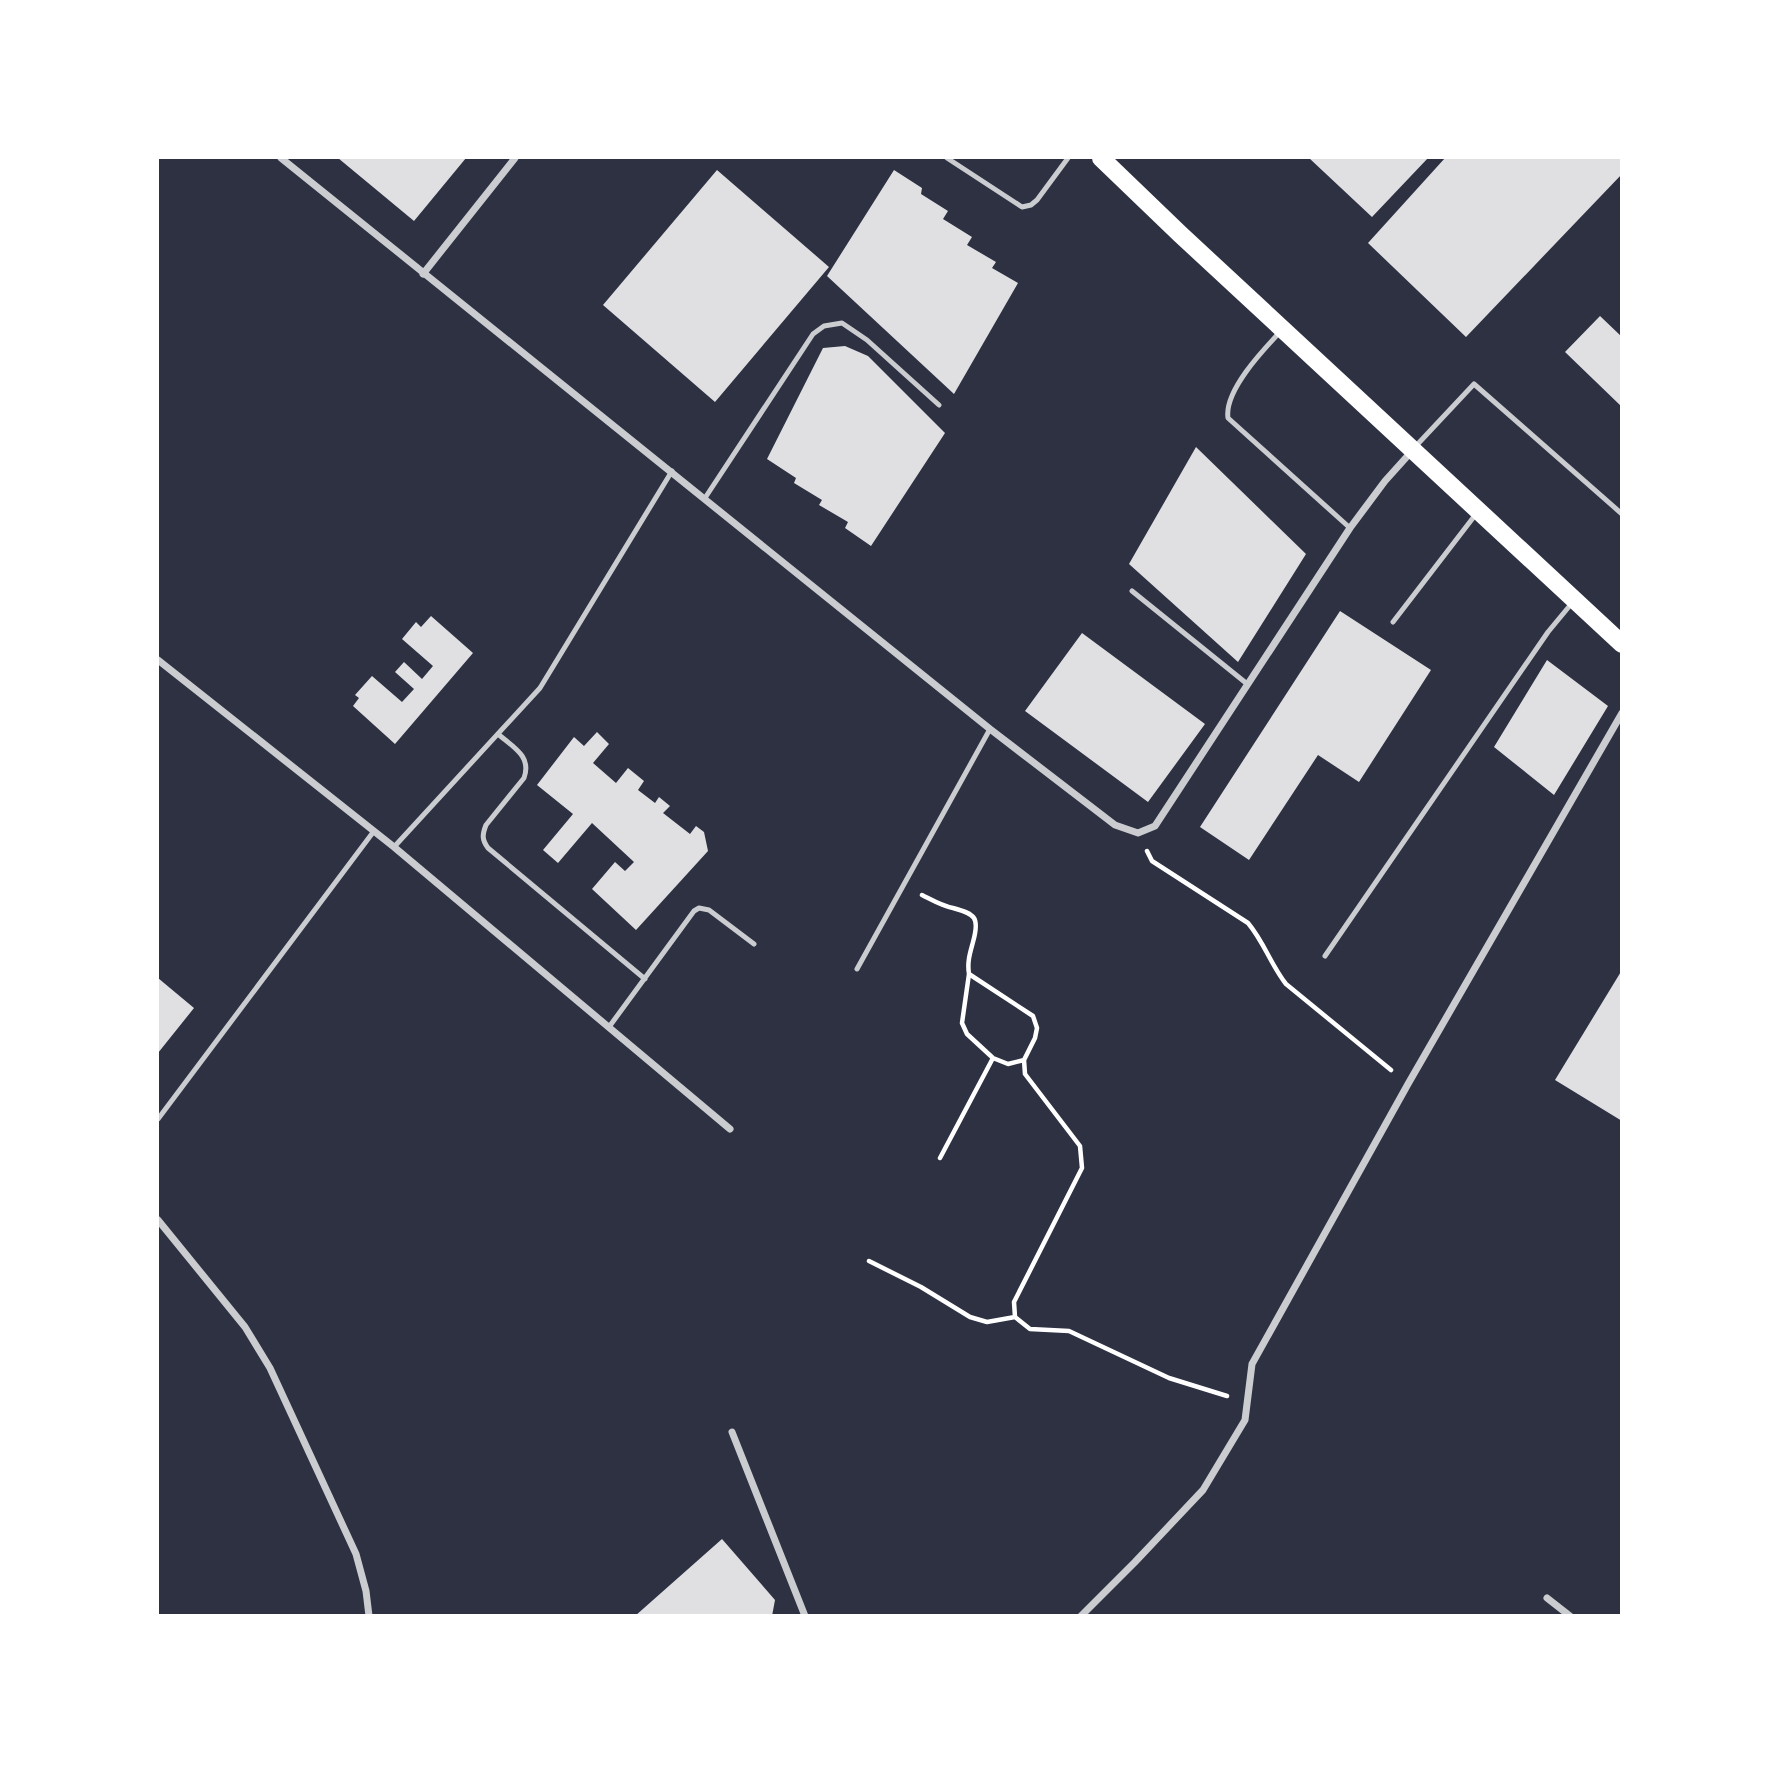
<svg xmlns="http://www.w3.org/2000/svg" width="1779" height="1773" font-family="'Work Sans',sans-serif">
<rect width="100%" height="100%" fill="#2d3142"/>
<!-- building -->
<path fill="#e0e0e3" d="M338 158H466L414 221Z
M1309 158H1428L1372 217Z
M1445 158H1622V174L1466 337 1368 243Z
M717 170 829 267 715 402 603 305Z
M894 170 922 188 921 194 948 211 943 219 972 237 967 245 996 262 992 268 1018 283 954 394 827 276Z
M1600 316 1622 337V407L1565 352Z
M845 346 868 356 945 433 871 546 845 528 848 522 819 505 822 500 794 483 796 478 767 459 823 348Z
M1196 447 1306 554 1238 662 1129 564Z
M1340 611 1431 670 1359 782 1318 755 1249 860 1200 827Z
M431 616 473 653 395 744 353 706 359 698 355 695 372 676 402 702 414 689 395 672 404 662 422 679 433 666 402 639 416 622 421 627Z
M1082 633 1205 724 1148 802 1025 711Z
M1547 660 1608 706 1554 795 1494 747Z
M597 732 609 744 593 763 616 783 628 768 644 781 638 790 655 803 659 797 670 806 663 813 690 834 696 826 704 832 708 851 636 930 592 889 615 862 625 871 634 862 592 823 558 863 543 850 573 814 537 785 574 737 584 746Z
M1622 970V1121L1555 1080Z
M158 978 194 1008 158 1053Z
M722 1539 775 1600 772 1616H635Z"/>
<g fill="none" stroke-linecap="round" stroke-linejoin="round">
<!-- path -->
<path stroke="#fff" stroke-width="4.5" d="M1147 851 1152 861 1248 923C1264 942 1271 965 1286 984L1391 1070
M922 895C932 900 942 906 953 908 975 914 980 917 973 942 970 953 967 962 969 974L1033 1016 1037 1028 1035 1038 1024 1060 1025 1074 1080 1146 1082 1168 1014 1302 1015 1317 1030 1329 1069 1331 1169 1378 1227 1396
M969 974 962 1023 967 1034 993 1058 1008 1064 1024 1060
M940 1158 993 1058
M869 1261 921 1287 970 1317 987 1322 1015 1317"/>
<!-- service -->
<path stroke="#caccd0" stroke-width="5" d="M947 158 1022 207 1031 205 1037 200 1068 158
M1281 331C1263 350 1224 391 1228 418L1350 528
M1414 448 1474 384 1622 514
M705 498 813 334 824 326 842 323 867 340 939 405
M1132 591 1246 683
M1393 622 1476 514
M498 734C513 747 532 756 524 778L486 825C482 835 482 840 488 848L645 979
M394 847 540 688 672 471
M1325 956 1548 632 1572 603
M857 969 990 729
M609 1027 694 911 699 908 709 910 754 944
M158 1119 374 831"/>
<!-- minor -->
<path stroke="#caccd0" stroke-width="7" d="M281 158 990 729 1115 825 1138 833 1155 826 1350 528 1385 481 1412 451
M423 274 515 158
M158 660 394 847 730 1129
M158 1220 245 1327 270 1368 356 1554 366 1591 369 1616
M732 1432 805 1616
M1547 1598 1570 1616
M1081 1616 1135 1562 1203 1490 1245 1420 1252 1364 1408 1084 1622 713"/>
<!-- primary -->
<path stroke="#fff" stroke-width="18" d="M1101 158 1180 234 1622 644"/>
</g>
<!-- border -->
<rect width="1779" height="1773" fill="none" stroke="#ffffff" stroke-width="318"/>
</svg>
